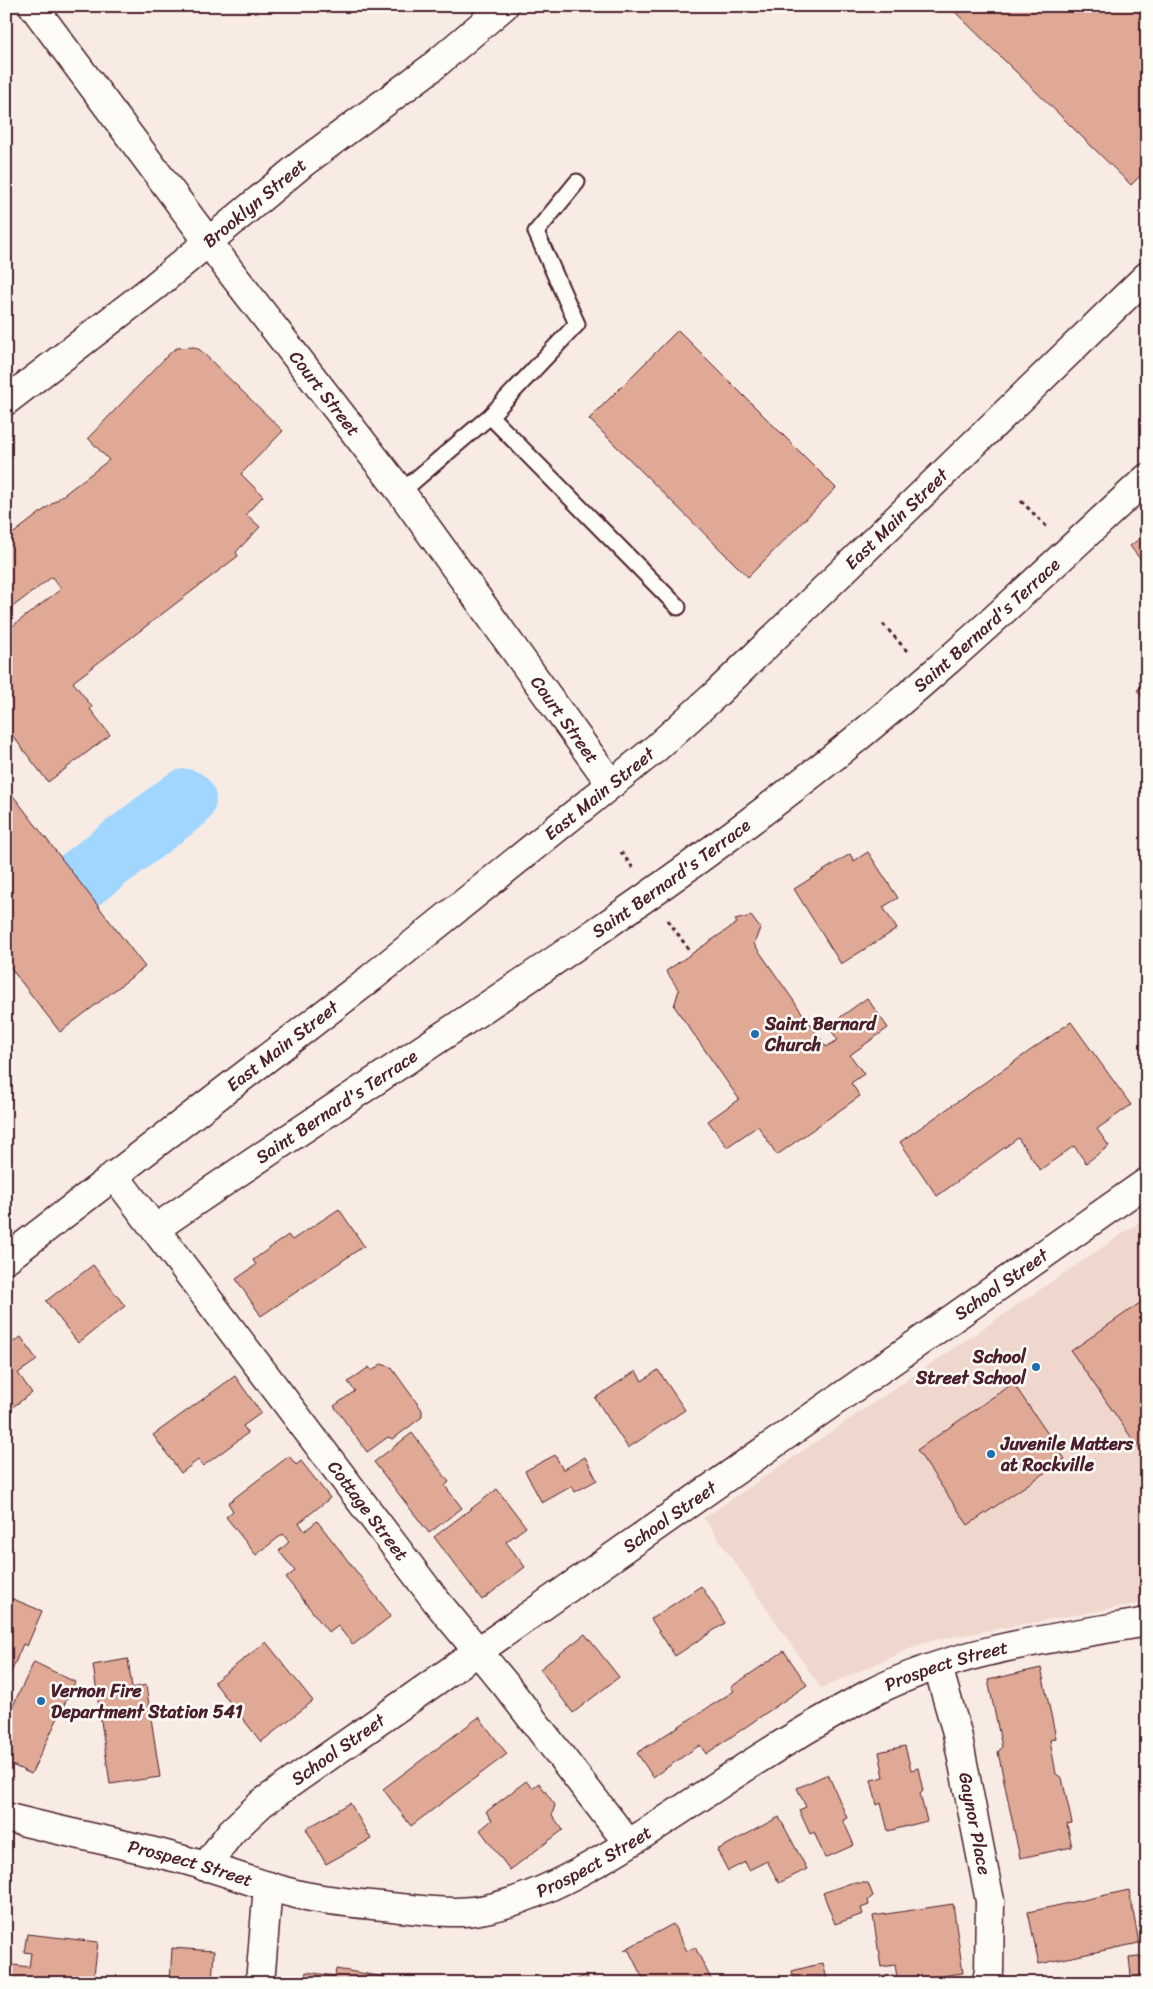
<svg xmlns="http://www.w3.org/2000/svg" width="1153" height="1989" font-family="Sriracha,sans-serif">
<rect width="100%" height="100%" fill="#f7ebe4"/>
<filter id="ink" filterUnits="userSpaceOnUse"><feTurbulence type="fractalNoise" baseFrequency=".02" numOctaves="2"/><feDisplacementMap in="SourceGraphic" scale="10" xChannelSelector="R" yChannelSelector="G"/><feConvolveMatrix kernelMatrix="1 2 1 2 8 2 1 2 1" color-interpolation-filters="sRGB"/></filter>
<g filter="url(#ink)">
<!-- built -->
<path fill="#f0d7cd" d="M1147 1217V1602L925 1642 821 1688 704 1518Z"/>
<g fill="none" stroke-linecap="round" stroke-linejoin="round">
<!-- river -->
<path stroke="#a0d6ff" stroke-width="62" d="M79 881 185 800"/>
</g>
<!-- building -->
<path fill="#e0a996" stroke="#4a1f2b" d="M949 6H1147V169L1131 185Z
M678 330 836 488 748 577 589 419Z
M194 347 200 350 283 431 241 474 263 496 246 514 260 527 236 552 238 556 73 682 92 707 90 709 110 735 48 782 9 731 6 733V631L61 589 52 577 11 608 6 603V539L109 460 88 438 172 351 177 348Z
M1147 522V568L1130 546 1143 536 1138 528Z
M1147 683V703L1137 690Z
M11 793 145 967 60 1032 6 962V797Z
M868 852 898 898 883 907 897 929 841 964 794 889 850 854 854 861Z
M751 916 760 928 754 944 826 1047 838 1040 828 1026 867 998 888 1028 850 1055 864 1074 851 1083 860 1096 777 1155 758 1126 727 1147 708 1121 739 1099 674 1006 679 990 666 971 737 923 735 920Z
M1071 1022 1131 1105 1097 1129 1109 1146 1086 1163 1074 1146 1040 1170 1018 1138 937 1196 900 1142Z
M339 1209 364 1246 261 1316 236 1279 256 1265 253 1260 288 1235 292 1240Z
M93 1265 125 1306 78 1343 46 1301Z
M1147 1298V1460L1071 1351Z
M21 1337 37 1360 18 1373 32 1393 10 1409 6 1405V1347Z
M381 1364 391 1367 422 1410V1417L393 1439 388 1437 367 1452 334 1406 355 1391 348 1382 369 1367 372 1371Z
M658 1370 685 1410 628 1448 595 1398 636 1371 642 1381Z
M235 1376 261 1413 243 1426 248 1433 203 1466 198 1460 181 1473 153 1435Z
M1013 1383 1065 1459 968 1525 917 1450Z
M412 1433 449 1482 445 1486 462 1508 429 1533 374 1462Z
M555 1455 563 1470 585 1457 597 1480 575 1492 572 1486 542 1503 525 1471Z
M289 1456 296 1465 301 1461 330 1498 299 1523 305 1531 317 1521 391 1616 353 1645 338 1626 329 1633 286 1578 295 1571 279 1551 289 1542 283 1534 256 1555 226 1517 233 1511 228 1503Z
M497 1489 526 1527 506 1542 525 1567 482 1600 434 1537Z
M701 1586 725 1623 675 1656 651 1619Z
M6 1596 42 1611 27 1646 23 1644 6 1684Z
M585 1634 619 1677 573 1713 540 1669Z
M266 1642 313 1701 261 1742 214 1682Z
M784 1651 807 1685 706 1754 700 1745 653 1777 637 1753 734 1691 731 1687Z
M128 1659 132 1688 146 1685 160 1777 110 1784 93 1665Z
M34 1662 75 1682 31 1774 6 1762V1720Z
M1041 1668 1056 1738 1050 1740 1056 1774 1062 1778 1072 1823 1067 1824 1072 1847 1020 1858 998 1752 1002 1747 988 1680Z
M479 1717 507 1754 411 1826 383 1789Z
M905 1746 911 1770 918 1768 923 1791 920 1794 927 1821 888 1831 881 1803 877 1805 871 1780 884 1777 879 1752Z
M828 1774 847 1818 843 1820 854 1845 825 1858 814 1832 810 1834 799 1810 806 1807 797 1788Z
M526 1781 532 1788 539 1783 555 1805 552 1815 563 1830 510 1870 480 1830 492 1820 486 1812Z
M350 1803 371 1839 326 1864 306 1829Z
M779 1817 807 1869 779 1883 767 1861 749 1870 745 1862 728 1871 717 1850Z
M851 1883H868L873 1896 868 1900 869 1905 861 1908 863 1914 835 1924 823 1893Z
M1129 1890 1139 1943 1039 1964 1028 1912Z
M953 1904 963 1973 941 1976 942 1983H916V1980L898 1983 895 1965 881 1967 873 1916Z
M673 1924 687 1951 695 1947 713 1983H645L629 1951 624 1950Z
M27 1934 98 1942 93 1983H6V1964L29 1967 31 1953 24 1952Z
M172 1948 214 1951 212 1983H170Z
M1147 1956V1982L1132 1983 1129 1958Z
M823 1963 828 1983H795L792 1971Z
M336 1969 385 1977 384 1983H304L306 1972 335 1976Z
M586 1975 590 1983H569Z"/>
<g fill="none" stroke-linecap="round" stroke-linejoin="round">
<!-- lane casing -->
<g stroke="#4a1f2b" stroke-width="19">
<path id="lane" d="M490 416 678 607
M401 492 490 416 577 324 536 232 577 182"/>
</g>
<!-- street casing -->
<g stroke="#4a1f2b" stroke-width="31">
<g id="street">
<path id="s1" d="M33 6 233 275 401 492 611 784"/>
<path id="s2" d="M6 401 154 287 303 163 430 69 504 6"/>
<path id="s3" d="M114 1175 437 1602 505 1684 628 1843"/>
<path id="s4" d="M155 1229C369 1081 593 944 799 784 922 690 1033 583 1147 478"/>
<path id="s5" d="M938 1667 957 1733 990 1901 989 1972 986 1983"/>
<path id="s6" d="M6 1817C61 1832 118 1842 173 1857 215 1867 255 1884 296 1894 330 1902 366 1904 400 1908 424 1910 449 1914 473 1911 549 1902 653 1828 717 1786 766 1753 817 1722 869 1694 955 1650 1053 1638 1147 1622"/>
<path id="s7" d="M205 1867 231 1832 262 1803 1147 1182"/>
<path d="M260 1983 268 1886"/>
</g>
</g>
<!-- secondary casing -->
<g stroke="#4a1f2b" stroke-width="31">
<g id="secondary">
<path id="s8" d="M6 1259 371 978 655 749 715 695 1147 276"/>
</g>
</g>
<!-- path -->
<path stroke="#4a1f2b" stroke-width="3" stroke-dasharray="4 4" stroke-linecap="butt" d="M1021 501 1047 527
M883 624 907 651
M621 852 633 868
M668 920 689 950"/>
<!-- lane -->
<use href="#lane" stroke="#fdfcf7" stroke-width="15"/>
<!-- street -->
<use href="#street" stroke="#fdfcf7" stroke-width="28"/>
<!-- secondary -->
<use href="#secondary" stroke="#fdfcf7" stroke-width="28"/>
</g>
</g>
<!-- markers -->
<g fill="#1f6fb2" stroke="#fdfcf7" stroke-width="2">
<circle cx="755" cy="1034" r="5"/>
<circle cx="1036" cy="1367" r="5"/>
<circle cx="991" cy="1454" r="5"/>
<circle cx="41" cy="1701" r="5"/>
</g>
<g text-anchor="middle" stroke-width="5" stroke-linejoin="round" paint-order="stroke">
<!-- street labels -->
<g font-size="18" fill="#4a1f2b" stroke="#fdfcf7">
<text dy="6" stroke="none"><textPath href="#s2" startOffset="318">Brooklyn Street</textPath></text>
<text dy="6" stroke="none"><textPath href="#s1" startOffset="485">Court Street</textPath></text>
<text dy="6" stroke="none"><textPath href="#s8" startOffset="1159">East Main Street</textPath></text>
<text dy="6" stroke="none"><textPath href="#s4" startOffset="1029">Saint Bernard's Terrace</textPath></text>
<text dy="6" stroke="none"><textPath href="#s1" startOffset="890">Court Street</textPath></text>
<text dy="6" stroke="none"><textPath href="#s8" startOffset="754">East Main Street</textPath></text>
<text dy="6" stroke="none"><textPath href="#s4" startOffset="624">Saint Bernard's Terrace</textPath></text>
<text dy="6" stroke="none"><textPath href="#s8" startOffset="349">East Main Street</textPath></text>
<text dy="6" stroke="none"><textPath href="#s4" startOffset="219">Saint Bernard's Terrace</textPath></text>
<text dy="6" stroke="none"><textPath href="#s7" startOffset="989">School Street</textPath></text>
<text dy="6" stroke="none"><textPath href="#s3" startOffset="421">Cottage Street</textPath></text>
<text dy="6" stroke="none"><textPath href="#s7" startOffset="584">School Street</textPath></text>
<text dy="6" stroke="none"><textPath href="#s6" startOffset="1015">Prospect Street</textPath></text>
<text dy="6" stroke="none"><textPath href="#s7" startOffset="179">School Street</textPath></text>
<text dy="6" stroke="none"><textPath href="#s5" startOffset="161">Gaynor Place</textPath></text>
<text dy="6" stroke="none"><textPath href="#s6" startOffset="610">Prospect Street</textPath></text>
<text dy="6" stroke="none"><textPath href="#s6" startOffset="190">Prospect Street</textPath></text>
</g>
<!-- poi labels -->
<g font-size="18" font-weight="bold" fill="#4a1f2b" stroke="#fdfcf7" text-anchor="start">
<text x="765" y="1030">Saint Bernard<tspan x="765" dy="21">Church</tspan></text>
<text x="1026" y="1363" text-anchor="end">School<tspan x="1026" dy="21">Street School</tspan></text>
<text x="1001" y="1450">Juvenile Matters<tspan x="1001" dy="21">at Rockville</tspan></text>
<text x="51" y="1697">Vernon Fire<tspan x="51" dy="21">Department Station 541</tspan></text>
</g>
</g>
<!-- margin -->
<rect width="1153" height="1989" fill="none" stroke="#fdfcf7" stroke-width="25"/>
<rect x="12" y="12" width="1128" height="1964" fill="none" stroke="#4a1f2b" stroke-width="2" filter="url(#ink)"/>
</svg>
